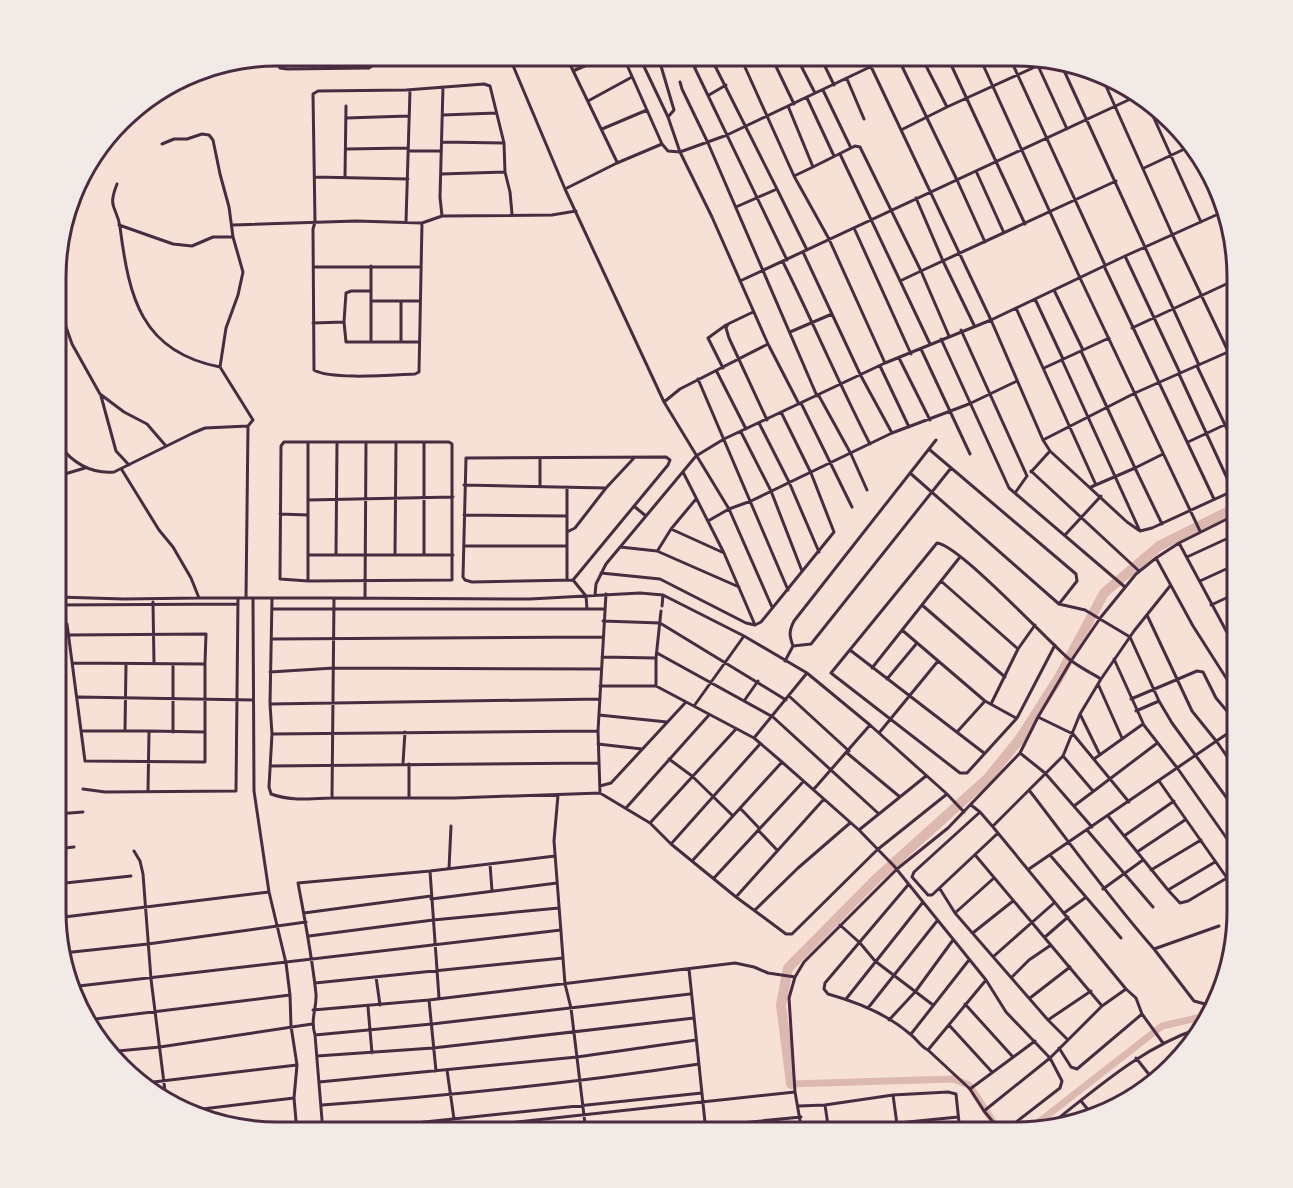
<svg xmlns="http://www.w3.org/2000/svg" width="1293" height="1188" font-family="Karla,sans-serif">
<rect width="100%" height="100%" fill="#f7e1d7"/>
<g fill="none" stroke-linecap="round" stroke-linejoin="round">
<!-- canal -->
<path stroke="#dcb8b0" stroke-width="7" d="M791 1084 953 1079 969 1085 1000 1132
M1026 1132 1162 1026 1210 1015"/>
<!-- river -->
<path stroke="#dcb8b0" stroke-width="10" d="M791 1084 781 1005 788 968 876 879 987 779 1019 740 1058 679 1104 593 1159 546 1237 507"/>
<!-- minor -->
<path stroke="#4a2c40" stroke-width="3" d="M277 56 278 64 280 68 287 69 369 68 373 65 372 56
M313 56V68
M343 56V68
M509 56 565 189 664 402 729 509 772 607
M566 56 617 162
M639 56 668 117
M658 56 674 110 668 117 680 152 727 135 893 56
M689 56 787 260
M710 56 777 189 736 207
M740 56 794 176 829 239 885 363
M771 56 794 104
M796 56 815 93
M820 56 834 85
M866 56 991 320 1043 440 1050 451 1127 522 1140 531
M897 56 957 180 985 242
M921 56 947 107
M947 56 1025 224
M979 56 1080 278 1200 531
M1009 56 1105 265
M1034 57 1067 129
M1061 64 1199 365
M695 67 710 57
M573 71 608 56
M1101 75 1173 236 1237 370
M847 79 864 119
M680 82 682 89 708 143 817 396
M823 90 851 148
M709 95 726 85
M807 98 834 156
M588 101 632 77
M1148 105 1201 222
M788 106 813 167 794 176
M443 115 496 113
M346 118 408 116
M602 129 647 110
M901 130 947 107 1048 61
M1186 137 1231 236
M442 142 503 143
M662 144 668 151 680 152 712 217 768 344 799 404
M347 149 408 148
M409 151H441
M840 154 930 344
M813 167 855 146 860 147 921 271 900 281
M1144 168 1191 146
M976 171 1004 233
M441 174 505 172
M315 177 408 179
M345 177 346 106
M117 184C107 209 117 206 120 227 129 297 141 352 220 367
M565 189 617 163 662 144 623 56
M777 189 807 250
M916 198 943 261 974 325
M442 216 440 197 443 87
M406 222 410 90
M422 223 419 372 415 374C392 375 331 380 314 370L313 229 315 222 313 94 318 91 406 90 484 84 490 86 504 143 505 172 510 192 512 214
M119 225 173 244 192 246 213 237H233
M233 225 356 221 422 223 442 216 552 215 576 211
M854 228 911 354
M60 245 66 264 64 300 65 324 72 344 100 394 124 412 147 424 166 446
M803 252 861 376 892 433
M1125 256 1180 373
M783 262C813 322 839 384 870 444
M371 266V342
M1104 266 1214 499
M314 267H420
M740 281 1137 96
M1054 290 1083 350
M371 291H351L346 293 344 322 346 342H418
M1035 299 1063 359
M372 301H419
M401 302V342
M1016 308 1096 485
M753 312 728 324 726 328 729 338 767 420
M313 323 344 322
M1132 328 1237 279
M961 330 1027 476
M790 332 832 314
M949 336 921 271 1116 181
M941 339 1009 488 1125 587
M921 349 970 454
M1081 351 1135 468 1163 454
M899 358 930 420
M1062 360 1139 529
M880 366 909 427
M1197 366 1237 450
M723 368 708 338 726 325
M1044 368 1109 338
M717 372 746 429
M1179 374 1233 491
M698 379 788 590
M101 396 116 451 129 465
M819 396 851 454 867 490
M664 402 680 389 768 344
M801 403 852 507
M759 423 789 482 819 552
M741 432 771 491 802 571
M1043 440 1135 393 1237 348
M284 442H449L452 444V580L308 581 280 579 281 446Z
M1188 442 1237 419
M59 445C73 463 90 474 114 472L193 433 205 428 248 426 253 420 220 367 226 328 238 295 243 272 233 237 229 207 220 174 213 140 209 135 202 134 187 139H174L162 144
M930 450 1076 574 1077 581 1059 604
M122 470 159 530 173 547 191 578 199 598H334
M1031 471 1139 571
M683 472 724 553 755 625
M1031 472 1050 451
M910 473 1059 604 1085 610 1130 637 1159 701 1172 723 1237 812
M58 476 85 468
M464 485 606 488
M540 486V458
M1091 487 1135 468 1162 524
M1015 493 1027 476
M308 500 453 497
M635 507 646 516
M280 514 308 515
M464 515 567 516
M708 521 729 509 751 501 892 433 969 404 1017 381
M671 529 724 553
M1140 531 1152 528 1237 489
M567 532 575 528 606 488 634 458
M1065 535 1101 496
M1179 543 1237 651
M464 546H566
M620 547 657 551 739 587
M658 550 671 529 696 499
M395 554 396 443
M424 554V443
M308 555H453
M336 555 337 443
M1187 557 1237 534
M1156 558 1193 626 1237 695
M601 573 660 579 746 623 755 625 761 622 834 532 811 473 781 412
M567 580V487
M308 581V443
M941 581 1018 649
M1200 581 1237 564
M595 595 596 584 606 564 696 456 724 439 885 363 991 320 1125 256 1225 211
M58 597 124 599 199 598
M246 598 248 426
M365 598 366 442
M272 599 270 704 272 734 598 731
M153 602 154 664
M58 605 238 604
M922 605 1005 677
M1211 605 1237 593
M662 606 663 595
M272 609H587L586 596 573 580 472 582 465 580 463 577 466 458 666 457 670 460 668 465 573 580
M587 609H604
M1147 615 1192 711 1217 742 1237 771
M603 621 660 623 786 700
M67 624 85 761 205 762V664L73 663
M902 630 985 701 1016 718
M69 635 206 634 205 663
M272 639 603 637
M1055 645 1017 718 967 773H960L831 673 937 543C959 545 1047 640 1069 659 1079 667 1091 673 1101 679
M793 646C789 635 789 631 794 621L936 440
M793 646 811 644 951 468
M850 650 984 753
M657 653 773 717 879 814
M602 657 656 658
M1114 659 1143 723
M785 661 793 646
M173 664V732
M872 668 960 557
M270 672 334 668 601 669
M887 679 917 643
M1098 684 1122 738
M600 686H656L754 738 782 762 859 830 894 866 986 980 1006 1012 1050 1058 1062 1081 1060 1088 1006 1130 999 1129 984 1111 970 1089 928 1050C920 1046 917 1039 910 1034 887 1014 857 1002 828 994L824 989 825 983 908 885
M656 686V658L661 611
M789 696 849 751
M78 697 253 700
M1131 699 1197 671 1203 672 1216 698 1237 723
M744 701 758 681
M270 704 600 699
M991 704 1018 649 1035 625
M694 706 744 636
M1136 711 1159 701
M1080 714 1100 755
M599 715 667 722
M1038 717 1073 734 1129 802
M125 730 126 664
M82 731H149
M957 732 985 701
M879 733 938 661
M272 734 269 787 271 794C290 801 311 799 331 798
M754 738 807 673
M598 744 642 749
M847 753 900 797
M1020 753 1045 773 1092 827
M1063 756 1093 791
M669 759 692 776 732 815
M1094 759 1143 724 1178 769 1237 853
M403 763 405 732
M270 766 598 763
M1159 781 1227 878
M600 786 611 783 686 702
M83 789 105 792 236 791 238 598
M814 789 870 725
M1029 790C1070 843 1109 898 1154 949L1219 926
M148 791 149 731 205 732
M600 793 598 731 606 594
M947 794 877 850 792 934H786L736 897 671 844 650 823 600 793 454 798H332L334 598 530 599 640 593 663 595 744 636 807 673 870 725 947 794 964 812
M558 795 554 841 565 984 571 1008 586 1132
M409 797V764
M971 805 980 812 993 827 1126 989 1136 998 1142 1014 1163 1043
M1074 806 1156 744
M626 808 709 715
M740 808 759 828
M980 812 914 872 912 877 928 895H932L998 833
M57 814 83 812
M1108 816 1168 890 1180 903 1188 901 1237 872
M650 823 736 729
M993 826 1063 756 1080 714 1101 679 1134 631 1170 586
M758 830 777 850
M859 830 926 776
M1087 830 1153 907
M1124 836 1174 801
M671 844 760 744
M56 849 74 847
M134 851 140 861 143 874 151 979 166 1099
M1137 852 1185 820
M1050 855 1121 938
M976 856 1102 1006
M693 860 782 762
M490 864 492 891
M449 869 451 826
M1029 869 1237 727
M1151 870 1201 840
M430 871 439 998
M714 878 802 783
M56 884 131 876
M1230 888 1237 884
M940 889 955 913 1048 1020 1067 1039
M1103 889 1143 860
M1168 890 1215 862
M269 892 286 963 290 995 291 1026 297 1065 294 1098 297 1132
M736 897 824 799
M431 899 557 883
M755 910 798 868 850 823
M304 913 431 896
M955 913 994 878
M1064 913 1085 898
M56 918 269 892 254 791 253 599
M840 925 860 943 875 961 933 1005
M974 932 1013 901
M309 936 433 920 559 908
M1045 937 1068 917
M1154 949 1194 1001 1205 1004 1216 1002
M63 953 148 944 306 922
M994 956 1054 903
M689 969 706 1132
M1013 976 1029 960 1051 945
M376 977 380 1005
M315 983 563 958
M70 987 561 930
M1030 998 1070 967
M846 999 923 902
M429 1000 436 1071
M965 1004 1013 1057
M368 1007 372 1053
M868 1008 937 921
M313 1010 429 1000 735 963 754 967 768 973 795 977
M87 1020 290 995
M889 1020 915 992 953 940
M1048 1020 1091 991
M949 1025 992 1072
M911 1034 969 960
M315 1035 432 1024 690 994
M1059 1048 1071 1067 1077 1069 1142 1014
M928 1050 986 980
M107 1052 160 1047 312 1024
M317 1056 433 1048 694 1018
M1136 1058 1155 1082
M447 1070 454 1119
M319 1082 577 1057 696 1040
M145 1083 297 1065
M970 1089 1035 1041
M893 1095 898 1132
M1081 1101 1094 1117
M322 1105C448 1096 574 1083 699 1064
M825 1105 829 1132
M799 1106 825 1105 893 1095 948 1092 956 1094 960 1132
M1112 1108 1151 1078 1168 1070
M186 1111 294 1098
M984 1111 1050 1058 1102 1006 1126 989
M1046 1128C1095 1090 1140 1048 1200 1028
M828 1130 958 1117
M323 1132 315 1035C310 1018 317 1009 316 994 312 956 305 920 298 883L430 871 555 856
M329 1132 702 1093
M397 1132 452 1129 795 1092
M650 1132 801 1117
M802 1132 795 1092 789 998 795 977 804 962 897 869 948 828 1020 753 1038 717 1071 661 1101 617 1136 574 1156 558 1179 543 1237 514"/>
</g>
<!-- crop -->
<path d="M0 0H1293V1188H0ZM277 66H1016A211 211 0 0 1 1227 277V911A211 211 0 0 1 1016 1122H277A211 211 0 0 1 66 911V277A211 211 0 0 1 277 66Z" fill="#f1eae7" fill-rule="evenodd"/>
<path fill="none" stroke="#4a2c40" stroke-width="3" d="M277 66H1016A211 211 0 0 1 1227 277V911A211 211 0 0 1 1016 1122H277A211 211 0 0 1 66 911V277A211 211 0 0 1 277 66Z"/>
</svg>
